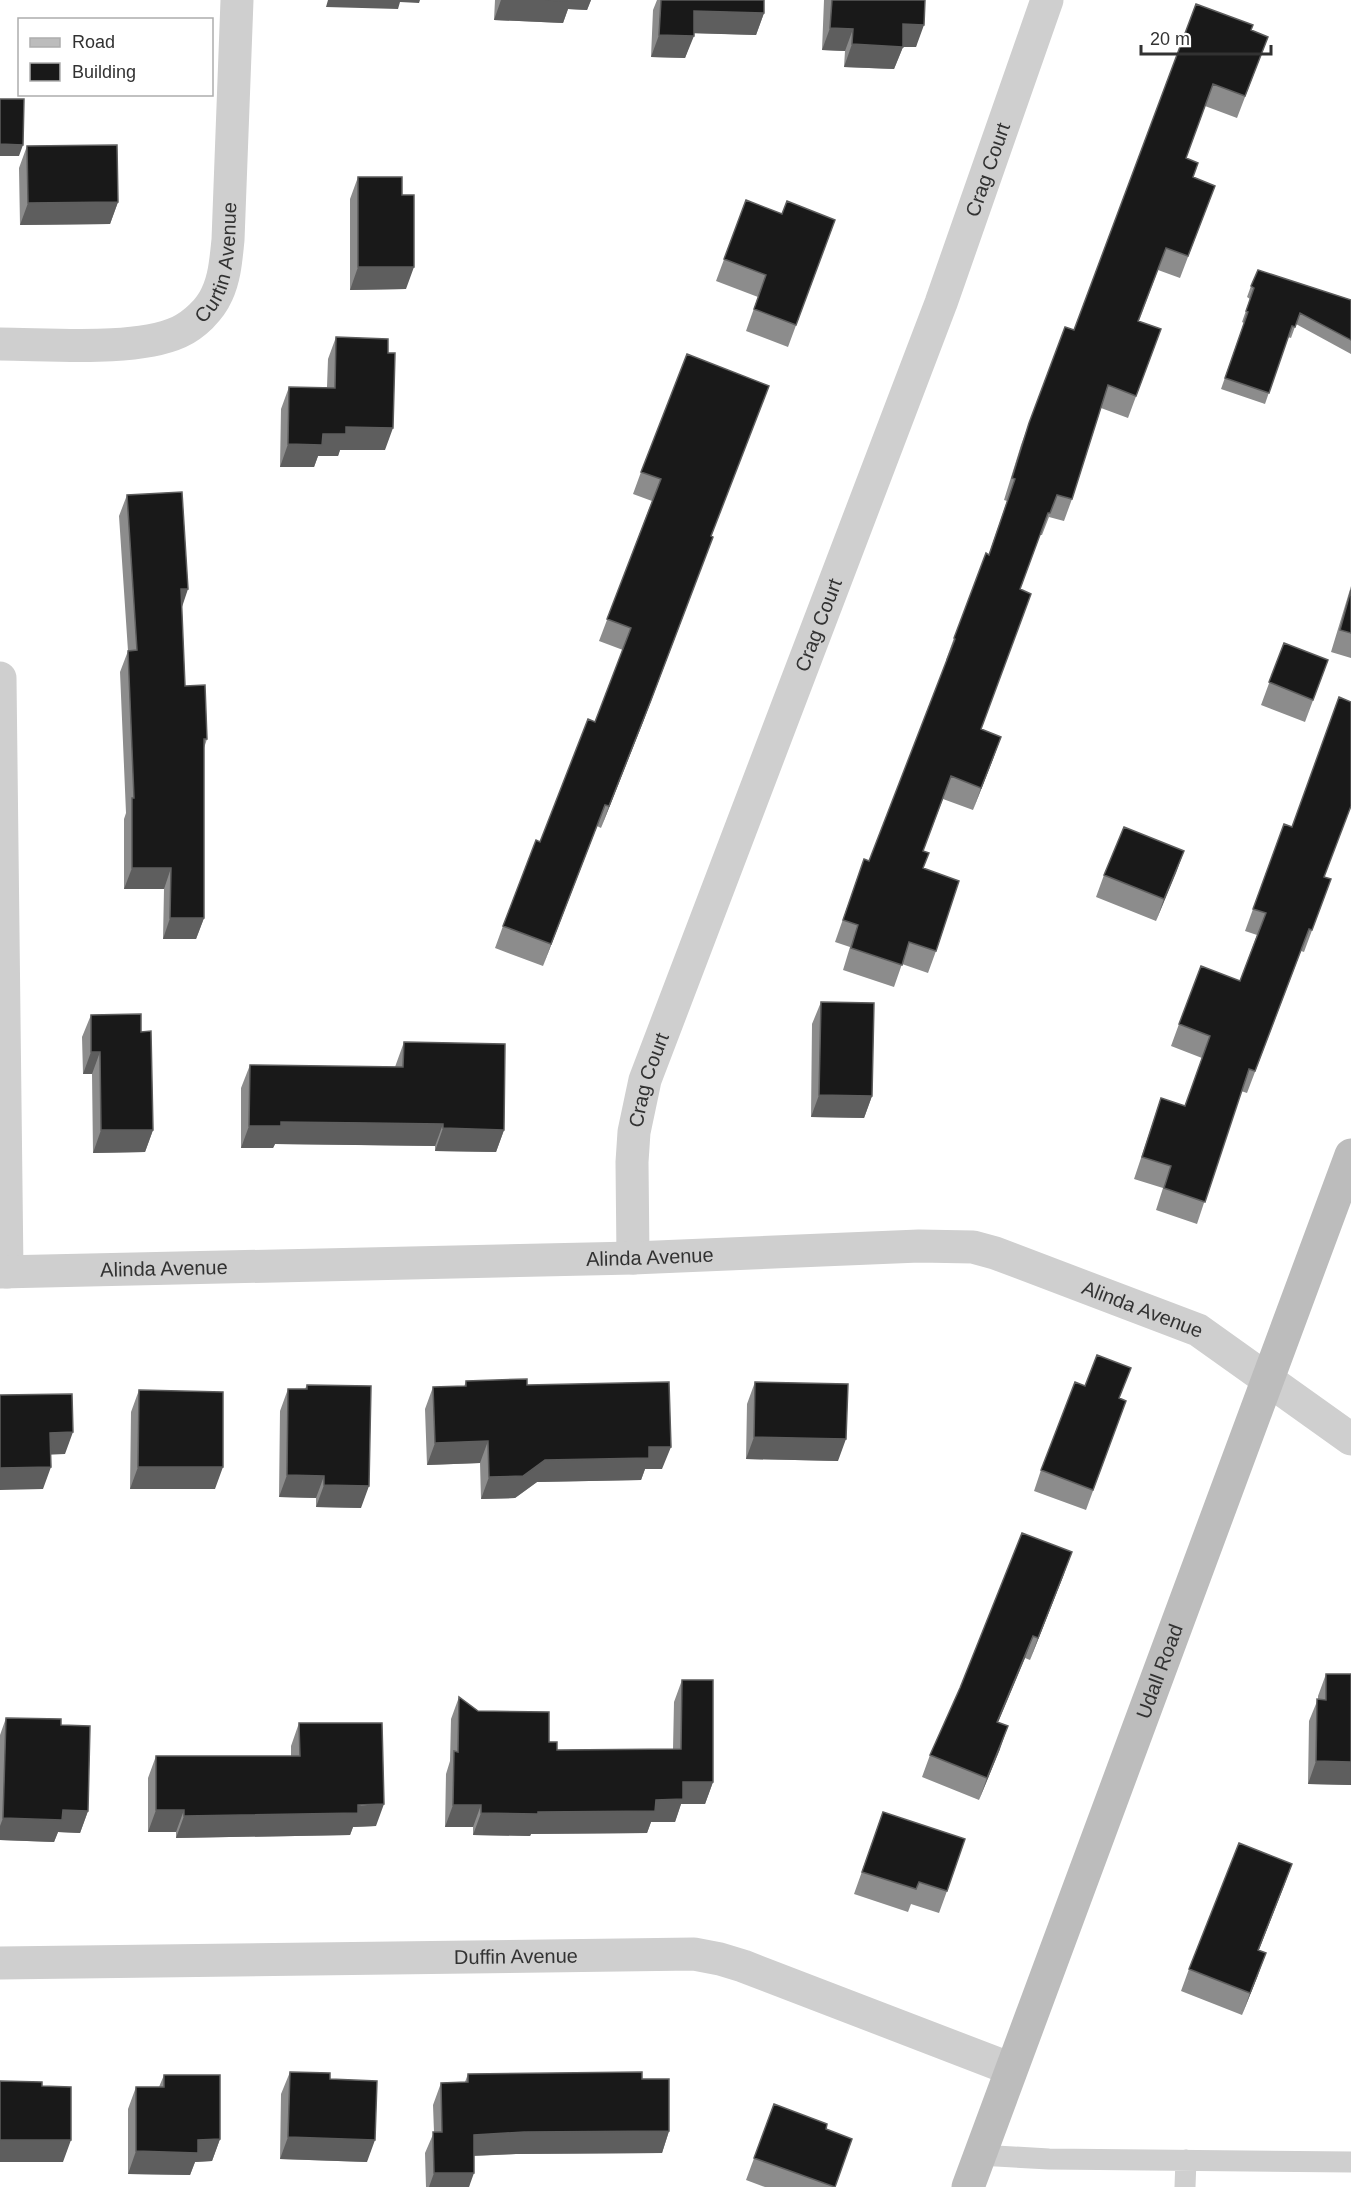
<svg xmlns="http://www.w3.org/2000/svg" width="1351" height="2187" font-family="Arial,sans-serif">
<rect width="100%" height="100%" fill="#fff"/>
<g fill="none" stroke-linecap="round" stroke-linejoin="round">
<!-- lane -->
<path stroke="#cfcfcf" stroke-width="21" d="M979 2155 1049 2159 1351 2162
M1185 2187 1186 2160"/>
<!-- street -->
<g stroke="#cfcfcf" stroke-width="33">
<path id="s1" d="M0 344C49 344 135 352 179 332 194 325 210 310 217 294 225 277 226 258 228 240L237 0"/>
<path d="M0 678 7 1272"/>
<path id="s2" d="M633 1258 632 1162 634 1132 645 1080 941 303 1047 0"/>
<path id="s3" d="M0 1272 633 1258 919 1246 973 1247 995 1253 1198 1330 1351 1439"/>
<path id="s4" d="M0 1963 694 1954 720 1959 743 1966 1011 2069"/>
</g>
<!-- secondary -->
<path stroke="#bcbcbc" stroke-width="33" id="s5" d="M968 2187 1351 1155"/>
</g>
<!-- wall -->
<path fill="#8c8c8c" d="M495 0H591L587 10 568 9 563 23 494 20Z
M657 0H764V13L756 35 694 33 685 58 651 57 653 10Z
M824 0H925L916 47H903L894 69 844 67 845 51 822 50Z
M1196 4 1251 30 1268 37 1237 118 1205 106 1186 158 1193 177 1215 186 1180 278 1158 270 1139 321 1161 329 1128 418 1101 408 1072 499 1064 521 1049 517 1042 535H1040L1020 589 981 729 1001 737 993 759 973 810 943 799 923 851V868L936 951 928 973 902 964 894 987 843 970 850 947 835 942 864 859 869 861 947 661 946 660 954 638 989 554 1007 501 1004 500 1021 445 1065 327 1074 330Z
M27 146 118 202 110 224 20 225 19 168Z
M358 177 402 195 406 289 350 290V199Z
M746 200 782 214 835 220 788 347 746 331 758 297 716 281Z
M1251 286 1351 300V354L1296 324 1291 338 1288 337 1265 404 1221 389 1244 323 1242 322 1250 299 1247 297Z
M336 337 385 450H340L338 456H318L314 467H280L281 409 289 387H327L328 359Z
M769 386 711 536 705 558 643 722 601 828 597 826 543 966 495 948 503 926 540 842 595 722 623 650 599 641 652 501 633 494 641 472Z
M127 495 185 686 207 739 204 748V918L196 939H163L164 889H124V819L126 813 120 672 128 651 119 516Z
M1351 586V658L1331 652Z
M1284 643 1328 660 1305 722 1261 705Z
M1284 824 1324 877 1331 879 1304 952 1301 951 1247 1093 1241 1091 1197 1224 1156 1210 1163 1188 1134 1179 1161 1098 1185 1106 1202 1058 1171 1046 1179 1024 1240 981 1257 935 1245 931Z
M1184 851 1156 921 1096 897 1104 875Z
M821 1002 872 1096 864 1118 811 1117 812 1024Z
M91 1015 141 1032 153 1130 145 1152 93 1153 92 1074H83L82 1037Z
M404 1042 504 1130 496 1152 435 1151V1146L361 1145 275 1144 273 1148H241V1088L250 1065 395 1067Z
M466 1381 527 1385 662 1469H645L641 1480 537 1482 515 1498 481 1499 480 1463 427 1465 425 1409 433 1387H464Z
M755 1382 838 1461 746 1459 747 1404Z
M307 1385 361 1508 316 1507V1498L279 1497 280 1411 288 1389H305Z
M139 1390 215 1489H130L131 1412Z
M1119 1398 1126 1401 1086 1510 1034 1491 1041 1470Z
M1064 1574 1030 1660 1025 1658 998 1722 1000 1749 979 1800 922 1777 930 1755Z
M1326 1674H1351V1785L1308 1784 1309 1721 1318 1699V1696Z
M682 1680 713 1782 705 1804H681L675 1822H651L647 1833 531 1834 530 1836 473 1835V1827H445L446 1774 450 1761 451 1719 459 1697 478 1711 549 1742 557 1750 673 1749 674 1702Z
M6 1718 61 1725 88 1811 80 1833 58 1832 54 1842 0 1840V1735Z
M299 1723 376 1826 353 1827 350 1835 176 1838V1832H148V1778L156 1756H291V1746Z
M883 1812 947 1891 939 1913 911 1904 908 1912 854 1894Z
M1292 1864 1259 1950 1258 1975 1242 2015 1181 1991 1189 1969Z
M290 2072 330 2079 367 2162 280 2159 281 2094Z
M468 2074 642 2079 669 2131 662 2153 516 2154 474 2156 469 2187H426L425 2153 434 2132 433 2105 441 2083 465 2082Z
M164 2075 220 2139 212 2161 195 2162 190 2175 128 2174V2109L136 2087H159Z
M774 2104 826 2129 835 2187H765L746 2180Z"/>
<!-- shaded-wall -->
<path fill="#5e5e5e" d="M328 0H420L419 3 400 2 398 9 326 7Z
M501 0H591L587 10 568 9 563 23 494 20Z
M694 11 764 13 756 35 686 33Z
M903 24 924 25 916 47H898H903L894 69 844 67 852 44Z
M830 28 853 29 845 51 822 50Z
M659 35 694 36 685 58 651 57Z
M0 144 23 145 19 156H0Z
M118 202 110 224 20 225 28 203Z
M358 267H414L406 289 350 290Z
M346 427 393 428 385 450H340L338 456H318L314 467H280L288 444 323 434Z
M713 537 643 722 601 828 609 806Z
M181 589H188L181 610Z
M1001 737 993 759 973 810 981 788Z
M605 805 597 826 543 966 551 944Z
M1184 851 1176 873 1156 921 1164 899Z
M132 868H171L164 889H124Z
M170 918H204L196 939H163Z
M91 1052H100L92 1074H83Z
M819 1095 872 1096 864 1118 811 1117Z
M281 1122 369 1123 443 1124 435 1146 275 1144 273 1148H241L249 1126Z
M443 1128 504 1130 496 1152 435 1151Z
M101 1130H153L145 1152 93 1153Z
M73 1432 65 1454 42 1455 50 1433Z
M754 1437 846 1439 838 1461 746 1459Z
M488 1441 480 1463 427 1465 435 1443Z
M649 1447H671L662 1469H645L641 1480 537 1482 515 1498 481 1499 489 1477 545 1460Z
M51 1467 43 1489 0 1490V1468Z
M138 1467H223L215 1489H130Z
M287 1475 324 1476 316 1498 279 1497Z
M324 1485 369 1486 361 1508 316 1507Z
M1072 1552 1064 1574 1030 1660 1038 1638Z
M1033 1636 1025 1658 989 1744 997 1722Z
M1008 1726 1000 1749 979 1800 987 1778Z
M1316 1761 1351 1762V1785L1308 1784Z
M683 1782H713L705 1804H681L675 1822H651L647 1833 531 1834 530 1836 473 1835 481 1813 538 1812 656 1800Z
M384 1804 376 1826 353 1827 350 1835 176 1838 184 1816Z
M453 1805H481L473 1827H445Z
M63 1810 88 1811 80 1833 58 1832 54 1842 0 1840V1826L3 1818Z
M156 1810H184L176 1832H148Z
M1292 1864 1284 1886 1250 1972 1258 1950Z
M1266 1953 1258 1975 1242 2015 1250 1993Z
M669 2131 662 2153 516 2154 466 2156 474 2135 524 2132Z
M288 2137 375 2140 367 2162 280 2159Z
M220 2139 212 2161 195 2162 190 2175 128 2174 136 2151 198 2140Z
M0 2140H71L63 2162H0Z
M434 2173H474L469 2187H429Z"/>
<!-- building -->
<path fill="#191919" stroke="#5e5e5e" stroke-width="1.5" d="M545 0H571V1Z
M661 0H764V13L694 11V36L659 35Z
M832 0H925L924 25 903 24V47L852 44 853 29 830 28Z
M1196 4 1253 25 1251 30 1268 37 1245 96 1213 84 1186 158 1198 163 1193 177 1215 186 1188 256 1166 248 1138 321 1161 329 1136 396 1108 385 1072 499 1057 495 1050 513H1048L1020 589 1031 594 981 729 1001 737 981 788 951 776 923 851 929 853 923 868 959 881 936 951 909 942 902 965 851 948 858 925 843 920 864 859 869 861 955 639 954 638 986 553 989 555 1015 479 1012 478 1029 423 1065 327 1074 330Z
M0 99H24L23 145 0 144Z
M117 145 118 202 28 203 27 146Z
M358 177H402V195H414V267H358Z
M746 200 782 214 787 201 835 220 796 325 754 309 766 275 724 259Z
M1258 270 1351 300V340L1300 313 1295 327 1292 326 1269 393 1225 378 1248 312 1246 311 1254 288 1251 286Z
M336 337 388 339V353H395L393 428 346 427V434H323L322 445 288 444 289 387 335 388Z
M687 354 769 386 711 536 713 537 651 700 609 806 605 805 551 944 503 926 536 840 540 842 588 719 595 722 631 628 607 619 661 479 641 472Z
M182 492 188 589H181L185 686 205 685 207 739H204V918H170L171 868H132V798H134L128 651 137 650 127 495Z
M1351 590V633L1340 630Z
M1284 643 1328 660 1313 700 1269 682Z
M1339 697 1351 702V806L1324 877 1331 879 1312 930 1309 929 1255 1071 1249 1069 1205 1202 1164 1188 1171 1166 1142 1157 1161 1098 1185 1106 1210 1036 1179 1024 1201 966 1240 981 1266 913 1253 909 1284 824 1292 827Z
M1124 827 1184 851 1164 899 1104 875Z
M821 1002 874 1003 872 1096 819 1095Z
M141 1014V1032L151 1031 153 1130H101L100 1052H91V1015Z
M404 1042 505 1044 504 1130 443 1128V1124L369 1123 281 1122V1126H249L250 1065 403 1067Z
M1097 1355 1131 1368 1119 1398 1126 1401 1093 1490 1041 1470 1075 1382 1085 1386Z
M527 1379V1385L669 1382 671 1447H649V1458L545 1460 523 1476 489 1477 488 1441 435 1443 433 1387 466 1386V1381Z
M755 1382 848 1384 846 1439 754 1437Z
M307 1385 371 1386 369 1486 324 1485V1476L287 1475 288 1389H307Z
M139 1390 223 1392V1467H138Z
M72 1394 73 1432 50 1433 51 1467 0 1468V1395Z
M1022 1533 1072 1552 1038 1638 1033 1636 997 1722 1008 1726 987 1778 930 1755 960 1688Z
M1326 1674H1351V1762L1316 1761 1317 1699 1326 1700Z
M682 1680H713V1782H683V1799L656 1800 655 1811 538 1812V1814L481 1813V1805H453L454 1751 458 1752 459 1697 478 1711 549 1712V1742H557V1750L681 1749Z
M6 1718 61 1719V1725L90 1726 88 1811 63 1810 62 1820 3 1818Z
M299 1723H382L384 1804 358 1805V1813L184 1816V1810H156V1756H300Z
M883 1812 965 1839 947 1891 919 1882 916 1889 862 1872Z
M1239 1843 1292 1864 1258 1950 1266 1953 1250 1993 1189 1969Z
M290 2072 330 2073V2079L377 2081 375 2140 288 2137Z
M642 2072V2079H669V2131L524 2132 474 2135V2173H434L433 2132H442L441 2083 468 2082V2074Z
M164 2075H220V2139L198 2140V2153L136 2151V2087H164Z
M0 2081 42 2082V2086L71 2087V2140H0Z
M774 2104 827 2124 826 2129 852 2139 835 2187 754 2158Z"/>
<g text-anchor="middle" stroke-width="6" stroke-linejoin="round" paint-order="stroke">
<!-- street labels -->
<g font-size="20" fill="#323232" stroke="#fff">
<text dy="7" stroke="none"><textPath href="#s2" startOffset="1152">Crag Court</textPath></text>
<text dy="7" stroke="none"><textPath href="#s1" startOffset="266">Curtin Avenue</textPath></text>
<text dy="7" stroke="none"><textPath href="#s2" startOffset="666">Crag Court</textPath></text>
<text dy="7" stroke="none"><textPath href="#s2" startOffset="180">Crag Court</textPath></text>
<text dy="7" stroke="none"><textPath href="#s3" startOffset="650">Alinda Avenue</textPath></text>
<text dy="7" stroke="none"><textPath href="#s3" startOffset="164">Alinda Avenue</textPath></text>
<text dy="7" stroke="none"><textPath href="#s3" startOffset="1154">Alinda Avenue</textPath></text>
<text dy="7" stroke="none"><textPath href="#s5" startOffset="550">Udall Road</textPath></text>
<text dy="7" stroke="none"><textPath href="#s4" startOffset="516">Duffin Avenue</textPath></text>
</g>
</g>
<!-- legend -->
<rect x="18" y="18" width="195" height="78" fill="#ffffff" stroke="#adadad" stroke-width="1.5"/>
<rect x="30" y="38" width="30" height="9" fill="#bcbcbc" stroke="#adadad" stroke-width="1.5"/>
<text x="72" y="48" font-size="18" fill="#323232">Road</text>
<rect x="30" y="63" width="30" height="18" fill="#191919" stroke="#adadad" stroke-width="1.5"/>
<text x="72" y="78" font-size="18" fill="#323232">Building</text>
<!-- scale -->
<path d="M1141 45v9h130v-9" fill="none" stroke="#323232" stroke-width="3"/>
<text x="1150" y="45" font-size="18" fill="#323232" stroke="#ffffff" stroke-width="4.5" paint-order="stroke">20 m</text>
</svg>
